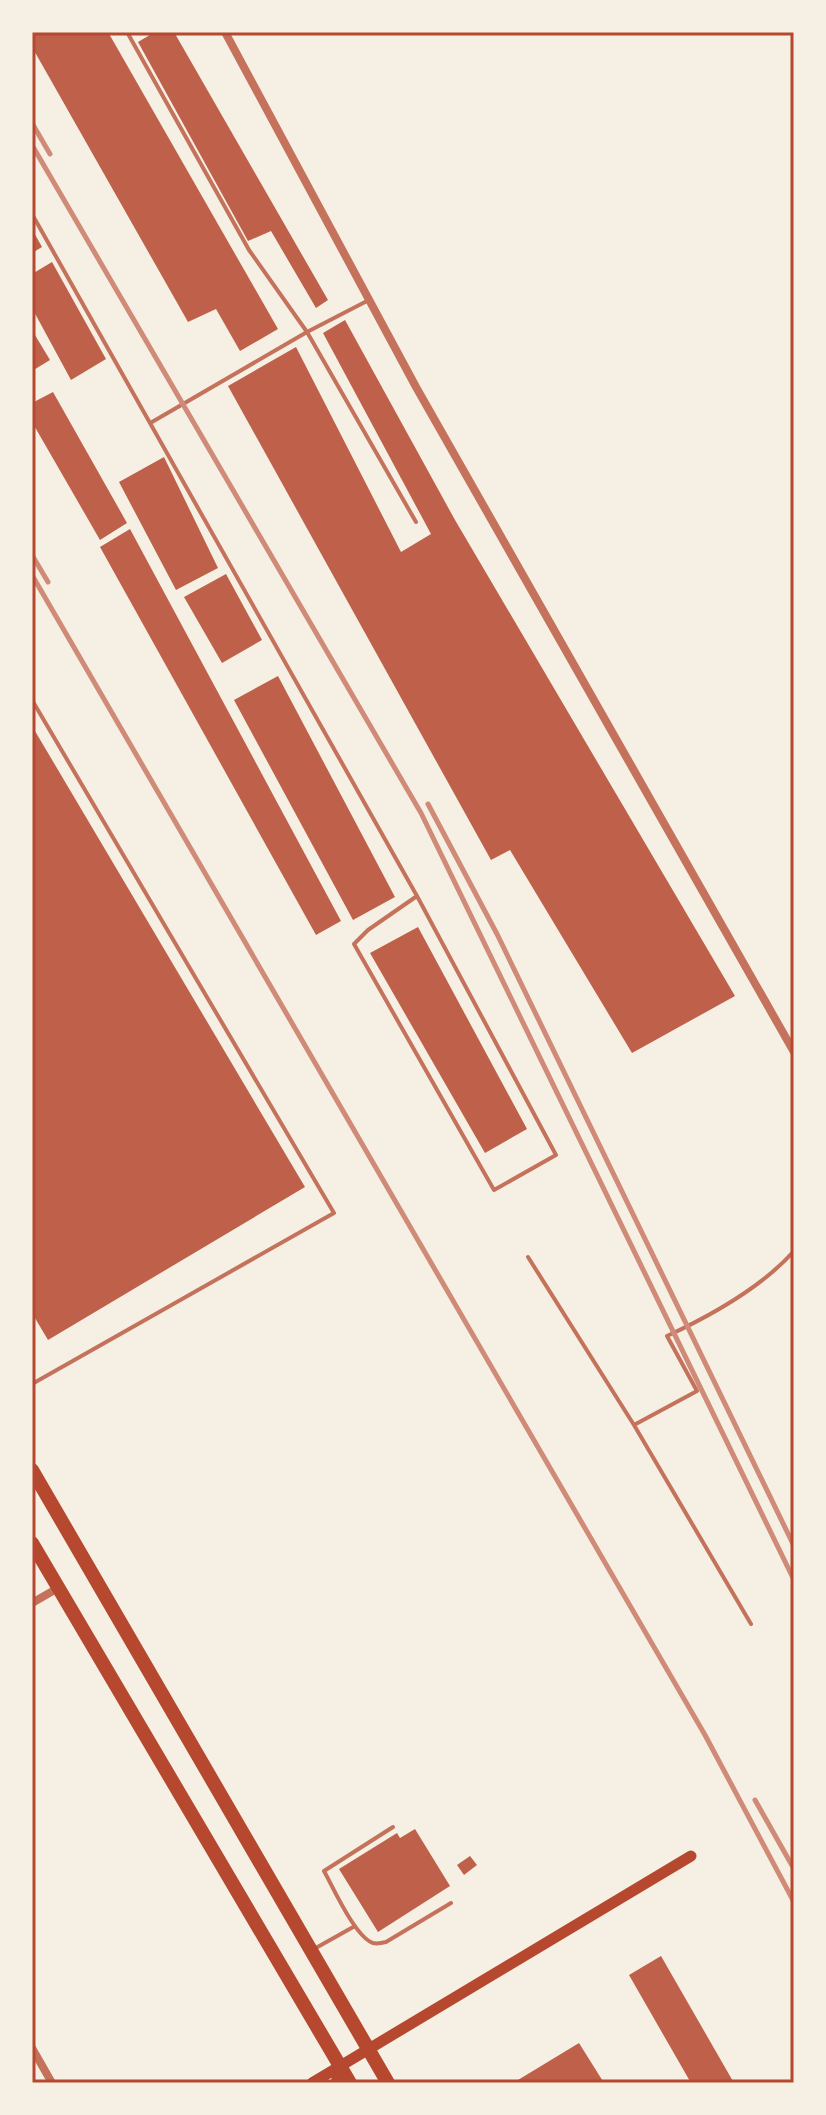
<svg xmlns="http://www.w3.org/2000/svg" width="826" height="2115" font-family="'Noto Sans',sans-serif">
<rect width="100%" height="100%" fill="#f6efe4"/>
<!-- building -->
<path fill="#bf614a" d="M32 32H108L278 329 240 351 216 309 188 322 32 47Z
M155 32H174L328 300 316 308 271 231 248 241 138 42Z
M32 229 42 247 32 253Z
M52 262 106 359 71 380 32 308V274Z
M345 320 455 520 735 996 632 1053 510 850 491 860 228 386 296 347 401 552 431 534 323 333Z
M32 330 50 360 32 371Z
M53 392 127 523 100 540 32 422V403Z
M164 457 218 568 176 590 119 482Z
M130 529 341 921 316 935 100 547Z
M226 574 262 640 222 663 184 597Z
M278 676 395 897 353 920 234 700Z
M32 726 305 1187 48 1340 32 1313Z
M418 927 527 1129 485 1153 370 953Z
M415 1829 450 1886 378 1932 339 1869 397 1833 400 1838Z
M470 1856 477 1865 464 1875 457 1865Z
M661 1956 734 2083H691L629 1975Z
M579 2043 604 2083H513Z"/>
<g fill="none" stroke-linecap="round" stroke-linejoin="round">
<!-- service -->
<path stroke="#c5725c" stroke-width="4" d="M127 32 249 250 307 332 416 522
M32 214 417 896 556 1155 494 1190 354 944 368 930 417 896
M152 422 307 332 367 301
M32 700 334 1213 32 1384
M528 1257 634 1425 751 1624
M634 1425 697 1391 667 1336C710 1316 762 1287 794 1251
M393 1827 324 1871C333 1887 355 1937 373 1943 377 1944 382 1943 386 1942L451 1903
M314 1949 355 1926"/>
<!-- minor -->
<path stroke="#c5725c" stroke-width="8" d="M225 32 416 387 794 1052
M32 1603 58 1588
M32 2048 52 2083"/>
<!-- secondary -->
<path stroke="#b5482f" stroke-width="11" d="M312 2083 691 1856
M336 2083 340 2066"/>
<!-- trunk -->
<path stroke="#b5482f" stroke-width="14" d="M32 1470 388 2083
M32 1543 350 2083"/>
<!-- rail -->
<path stroke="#cf8b77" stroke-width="5" d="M32 123 50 154
M32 145 421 813 794 1580
M32 555 48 582
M32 575 705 1735 794 1902
M428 804 497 934 794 1546
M755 1800 794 1869"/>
</g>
<!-- border -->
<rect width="826" height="2115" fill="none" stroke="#f6efe4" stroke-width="68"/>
<rect x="34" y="34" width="758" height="2047" fill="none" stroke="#b5482f" stroke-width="3"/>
</svg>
